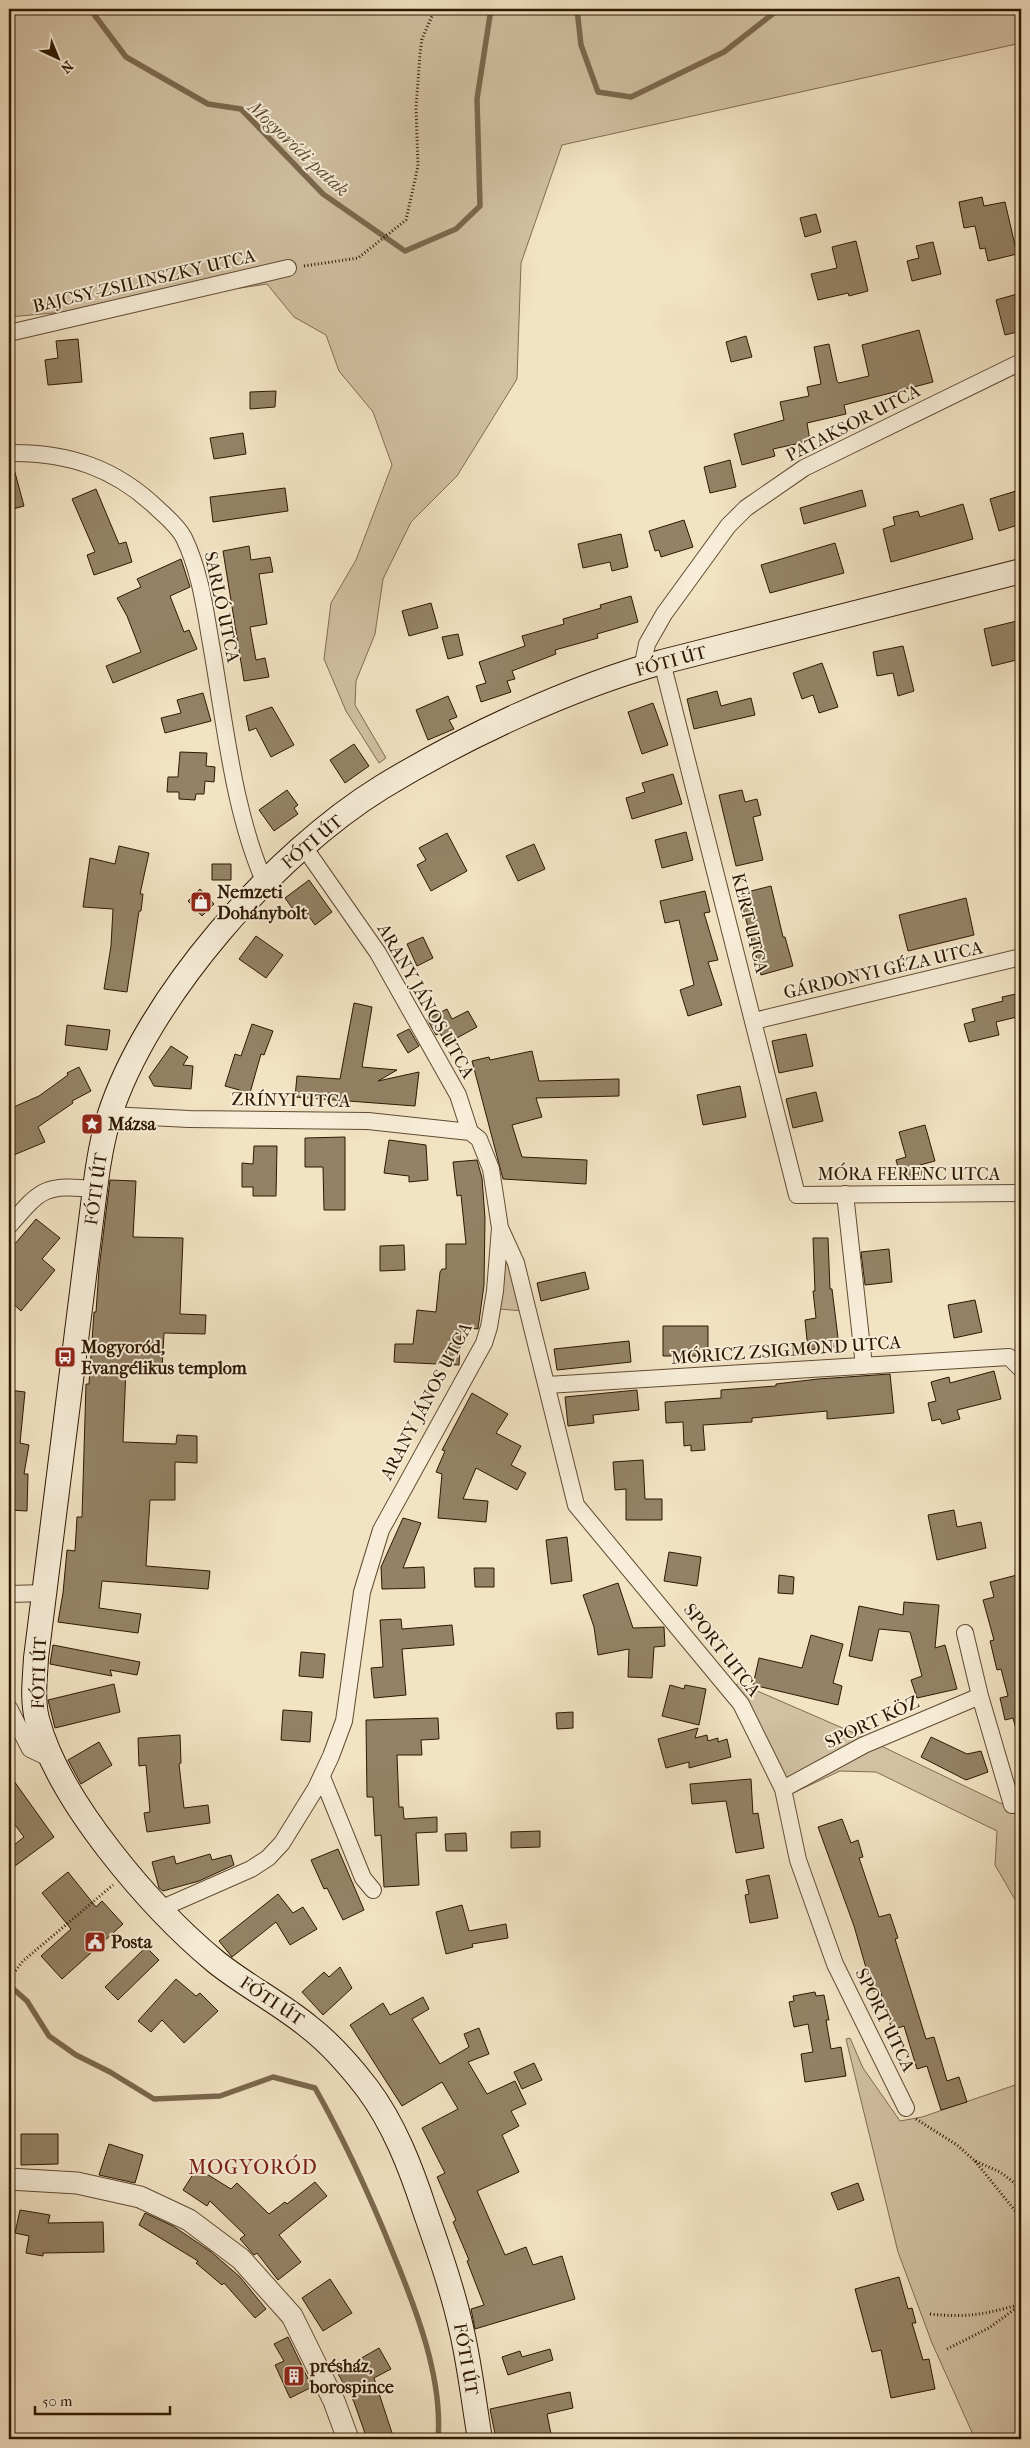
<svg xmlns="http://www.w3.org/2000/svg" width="1030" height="2448" font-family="'IM FELL French Canon',serif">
<rect width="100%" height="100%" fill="#f2e3c3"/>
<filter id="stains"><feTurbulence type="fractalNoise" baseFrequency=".004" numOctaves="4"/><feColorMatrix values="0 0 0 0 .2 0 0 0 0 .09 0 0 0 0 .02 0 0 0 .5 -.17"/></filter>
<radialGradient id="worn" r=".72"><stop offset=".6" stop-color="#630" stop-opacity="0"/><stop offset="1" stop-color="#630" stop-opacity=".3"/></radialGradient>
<!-- green -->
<path fill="#d1c0a2" stroke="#806c52" d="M9 9H1021V43L562 145 521 263 517 379 457 476 411 522 383 579 375 634 356 681 355 705 386 758 379 763 346 711 324 659 331 603 356 560 392 465 373 412 339 371 326 335 294 317 267 284 108 308 9 317Z
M503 1245 523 1311 499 1309Z
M739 1683 854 1733 1021 1813V1928L1017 1903 995 1865 997 1831 876 1772 840 1771 793 1793 733 1687Z
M850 2038 863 2068 900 2121 922 2117 1021 2083V2439H975L932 2343 898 2252 846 2039Z"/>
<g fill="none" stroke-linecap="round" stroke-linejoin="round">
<!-- stream -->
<path stroke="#7b684e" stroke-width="5.5" d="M90 9 126 57 208 104 241 109 323 194 405 251 456 229 480 206 477 99 491 9
M577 9 581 45 598 92 631 97 724 52 779 9
M9 1985 27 2001 49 2036 76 2055 110 2072 154 2099 220 2096 273 2077 315 2088C345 2141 370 2196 393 2253 416 2309 443 2378 438 2439"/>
</g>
<!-- building -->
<path fill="#948266" stroke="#2e1802" d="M982 197 984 206 1005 202 1017 254 988 261 985 248 980 249 975 226 964 228 959 202Z
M816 214 821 232 805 237 800 218Z
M856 241 868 291 849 296 848 293 818 300 811 274 837 268 832 247Z
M933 242 941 274 912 281 907 261 919 258 916 246Z
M1021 293V331L1005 335 996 300Z
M919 330 933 382 844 405 846 414 807 423 810 441 773 449 775 456 742 465 734 434 784 420 780 402 809 396 807 387 821 384 814 347 829 344 837 381 839 383 869 376 862 345Z
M746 336 752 357 731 362 726 342Z
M78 339 82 382 48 385 45 360 58 358 56 341Z
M276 391 275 407 250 409V392Z
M243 433 246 454 214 459 210 438Z
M730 460 736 487 710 493 704 467Z
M13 465 24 506 9 510V466Z
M285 488 288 511 213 522 210 497Z
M96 489 119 544 126 542 132 562 94 575 87 555 95 552 72 499Z
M862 490 866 506 804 524 800 508Z
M1016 491 1021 508V524L999 531 990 499Z
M963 504 973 539 891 562 883 529 895 525 893 517 918 511 920 517Z
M684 520 693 547 661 557 659 550 655 551 649 531Z
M621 534 628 567 612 571 610 562 583 568 578 544Z
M835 543 844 573 770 593 761 565Z
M249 546 251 560 270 557 273 572 259 574 267 624 250 627 256 660 265 658 269 677 244 681 223 551Z
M181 559 190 587 170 596 184 632 189 630 197 649 113 683 106 666 141 652 127 616 117 598 141 587 137 579Z
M631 596 638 622 597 634 598 638 555 650 556 654 512 671 515 679 507 681 511 692 481 702 476 686 486 683 479 662 525 646 522 636 564 624 563 619 601 608 600 605Z
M431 603 438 628 409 636 402 611Z
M1021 620V659L992 666 984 629Z
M458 634 463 655 448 659 442 637Z
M903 646 914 691 898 696 893 673 877 676 873 652Z
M822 663 838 707 819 713 813 695 802 699 793 673Z
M717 691 721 706 751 698 755 715 694 729 687 699Z
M203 693 211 721 165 733 161 718 181 713 177 700Z
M448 696 457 717 449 720 454 729 428 740 416 710Z
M653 703 668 745 642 754 628 712Z
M272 707 294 745 271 757 256 728 249 731 246 716Z
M354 744 369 766 345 783 330 760Z
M180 752 207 753 206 766 215 767 214 782 205 781 204 794H196L195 800 179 799V792H167L168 777H178Z
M673 774 682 804 632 819 626 798 645 792 642 783Z
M287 790 298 805 294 808 298 814 274 831 259 810Z
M742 790 745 802 757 799 761 815 753 817 763 860 736 866 719 795Z
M686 832 693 860 662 868 655 840Z
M447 833 467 871 431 891 417 865 426 860 419 848Z
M534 844 545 869 518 881 506 856Z
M119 846 149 853 140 894H143L141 911H139L127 992 104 989 111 946 113 909 83 907 90 858 115 864Z
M212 864H231V880H212Z
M309 880 332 912 315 925 305 911 298 916 285 898Z
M771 886 783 937H785L793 966 761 975 739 894Z
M200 889 214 904 202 916 188 901Z
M705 891 710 912 704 913 718 960 708 962 722 1005 688 1016 680 990 694 985 679 920 665 923 660 901Z
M966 898 974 935 908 951 899 915Z
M256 936 283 955 266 978 239 959Z
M423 937 433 958 417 966 407 944Z
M1021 993V1016L996 1022 999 1035 969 1042 964 1024 975 1021 972 1009 1003 1001 1002 997Z
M354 1003 372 1007 362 1067 397 1070 378 1081 419 1072 415 1106 295 1097 297 1076 340 1079Z
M447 1009 452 1019 468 1011 477 1027 446 1044 440 1033 436 1035 427 1019Z
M252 1024 273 1031 264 1055 261 1054 250 1093 225 1086 235 1054 241 1056Z
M67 1025 110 1030 107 1050 65 1045Z
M409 1029 419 1046 408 1053 397 1035Z
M806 1034 813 1066 779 1073 772 1041Z
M171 1046 188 1057 183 1065 193 1066 191 1089 154 1086 149 1077Z
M532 1051 539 1081 619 1079V1096L536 1098 542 1117 512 1125 522 1157 587 1160 586 1184 503 1179 472 1061 489 1057 490 1060Z
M79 1067 91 1091 72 1101 73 1103 38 1127 45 1142 9 1157V1109L39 1096 68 1075 67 1073Z
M740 1086 746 1117 703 1125 697 1095Z
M816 1092 823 1121 793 1128 786 1099Z
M925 1125 935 1161 920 1165 923 1175 902 1181 896 1160 906 1157 899 1132Z
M345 1137V1210H324L323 1167H305V1138Z
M389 1140 426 1145 428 1180 409 1182V1176L384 1173Z
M254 1146H277L276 1196H253V1187H242V1163L253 1164Z
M477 1160 482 1178 485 1218 484 1285 478 1329 461 1327 459 1365 394 1362 395 1344H413L417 1310 436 1312 440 1272 442 1269H446V1244H466L461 1195 457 1196 453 1162Z
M110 1180 136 1181 133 1237 183 1238 180 1314 206 1315 205 1334 164 1333 162 1370 126 1368 123 1442 176 1444 177 1435 197 1436V1463L175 1462V1500H150L146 1566 210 1571 208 1589 102 1581 99 1608 141 1614 138 1633 58 1622 63 1593 67 1550 75 1551 77 1517H82L86 1384H89L94 1312H96L99 1269Z
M36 1219 60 1238 42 1259 55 1270 21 1311 9 1300V1251Z
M813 1238H828L830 1289H832L839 1346 808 1350 805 1320 816 1318 813 1291H815Z
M404 1245 405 1270 380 1271V1246Z
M889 1249 892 1282 865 1285 861 1252Z
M585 1272 589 1289 541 1301 537 1283Z
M975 1300 982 1332 954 1338 948 1305Z
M663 1326H708V1356H663Z
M629 1341 631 1362 557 1370 554 1349Z
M994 1371 1001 1399 957 1410 960 1419 942 1424 940 1419 932 1421 928 1403 936 1401 931 1382 949 1377 950 1383Z
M890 1374 894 1413 827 1419V1411L752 1418V1422L703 1425 705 1450 691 1451V1445L684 1446 683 1422 666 1423 665 1402 721 1398V1390L776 1386V1384L818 1379Z
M9 1390 25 1392 20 1443 29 1445 24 1474H28L27 1511 9 1510Z
M637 1390 639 1410 593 1415 594 1423 568 1426 565 1397Z
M472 1393 508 1414 496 1433 521 1446 511 1465 526 1473 517 1490 476 1468 463 1499 488 1501 486 1522 438 1518 442 1474 436 1472 445 1451 442 1450Z
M643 1460 645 1499H662V1520H626V1489L615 1490 613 1462Z
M954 1510 957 1527 981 1522 986 1548 937 1560 928 1515Z
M403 1518 421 1523 403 1568 424 1567 425 1588 382 1589 381 1567Z
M567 1537 572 1581 551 1584 546 1540Z
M669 1552 701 1557 697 1586 664 1581Z
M474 1568H494V1587H475Z
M779 1575 794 1577 793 1594 778 1593Z
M1017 1575 1021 1589V1729H1016L1013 1718 1005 1720 1000 1698 1008 1696 1001 1669 997 1670 990 1641 994 1640 983 1600 994 1597 990 1582Z
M618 1583 633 1628 664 1627 665 1646 654 1647 652 1678 628 1677 629 1649 598 1655 594 1627 583 1595Z
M904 1602 939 1605 935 1648 945 1645 957 1689 917 1698 911 1680 922 1676 910 1632 879 1629 872 1661 849 1656 859 1606 903 1615Z
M401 1619 402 1629 452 1625 454 1645 402 1649 406 1695 374 1698 371 1668 383 1667 380 1620Z
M811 1635 843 1644 833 1683 842 1686 838 1705 753 1685 759 1658 802 1668Z
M53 1645 140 1662 137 1675 110 1670 112 1676 50 1664Z
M301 1652 325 1654 323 1678 299 1676Z
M114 1684 120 1712 55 1728 48 1700Z
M670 1685 684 1689 685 1685 706 1689 699 1725 662 1716Z
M283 1710 312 1712 310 1742 281 1740Z
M573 1712V1728L557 1729 556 1713Z
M438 1718 439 1739 421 1740 422 1755H397L399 1807H403L404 1819 437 1817V1832L416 1833 419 1885 384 1887 381 1835 375 1836 373 1797H367L366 1720Z
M698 1728 695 1738 707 1735 708 1741 718 1738V1742L727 1739 731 1757 689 1768V1762L666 1768 658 1739Z
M180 1735 181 1763 179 1764 184 1808 208 1805 210 1823 147 1832 144 1813 150 1812 146 1765 139 1766 138 1738Z
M931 1737 967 1754 981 1751 988 1772 966 1780 921 1757Z
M99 1742 112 1765 81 1784 68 1760Z
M9 1774 54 1837 15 1866 9 1858V1849L24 1837 9 1817Z
M751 1779 753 1814 758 1813 764 1848 736 1853 726 1801 692 1804 690 1784Z
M842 1819 851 1843 858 1840 863 1857 859 1858 879 1917 890 1914 898 1938 895 1939 926 2039 934 2037 947 2081 959 2077 967 2102 941 2110 927 2066 917 2069 904 2026 892 2030 880 1990 873 1992 854 1926 818 1827Z
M540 1831V1847L511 1848V1832Z
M466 1833 467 1851H446L445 1834Z
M338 1849 364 1910 343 1920 327 1888 324 1889 311 1860Z
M210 1854 212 1860 231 1855 234 1865 199 1881 163 1891 159 1888 152 1862 174 1856 176 1864Z
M68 1872 96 1907 102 1901 123 1924 62 1979 41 1956 71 1929 42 1893Z
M769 1875 778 1918 750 1923 745 1895 749 1894 746 1880Z
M278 1894 293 1913 303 1907 317 1929 290 1945 276 1922 232 1957 219 1941Z
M462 1905 469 1931 506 1924 508 1938 472 1944 473 1947 446 1954 436 1912Z
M146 1947 159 1960 118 2000 105 1987Z
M340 1967 352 1988 323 2015 302 1992 324 1972 329 1977Z
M176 1979 196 1996 200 1993 218 2011 184 2043 162 2020 151 2032 138 2021Z
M815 1992 816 1996 824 1995 829 2020H826L831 2049 841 2047 846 2076 805 2082 801 2054 813 2052 808 2024 794 2027 789 2002 794 2001 793 1996Z
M423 1997 429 2009 412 2019 440 2064 469 2047 464 2034 479 2028 489 2054 468 2062 487 2094 515 2081 526 2104 511 2111 519 2126 502 2135 519 2172 477 2191 505 2255 526 2247 533 2265 562 2256 575 2299 475 2329 471 2309 484 2305 467 2261 469 2260 453 2222 456 2220 437 2177 445 2173 422 2128 458 2109 442 2082 402 2106 350 2025 383 2003 390 2015Z
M534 2063 542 2080 522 2089 514 2072Z
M21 2134H58V2164L21 2165Z
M109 2144 143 2155 135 2183 99 2175Z
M197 2168 231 2189 237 2183 269 2214 285 2202 287 2204 315 2182 327 2196 279 2235 301 2262 278 2280 257 2253 254 2255 240 2239 245 2235 210 2201 207 2206 183 2190Z
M858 2183 864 2200 838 2210 831 2193Z
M20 2210 50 2215 48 2223 103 2222 104 2252 43 2253V2256L26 2253 29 2236 15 2233Z
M145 2213 173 2226 210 2251 240 2277 266 2309 255 2318 224 2283 222 2285 196 2263 198 2261 139 2225Z
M899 2277 908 2309 912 2308 916 2323H912L923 2360 929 2359 935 2389 891 2398 881 2350 872 2352 855 2289Z
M330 2279 352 2313 323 2331 302 2298Z
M288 2337 312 2387 290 2398 275 2365 284 2361 274 2344Z
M379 2348 391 2369 374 2378 394 2439H367L354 2402 337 2372Z
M550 2349 553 2360 508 2375 502 2357 520 2351 522 2357Z
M570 2392 573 2408 547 2414 552 2439H496L490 2409Z"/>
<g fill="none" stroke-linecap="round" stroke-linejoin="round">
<!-- minor casing -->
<g stroke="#5f4b32" stroke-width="18">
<path id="minor" d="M9 333 288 268
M9 453C68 452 116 468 159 510 168 518 179 528 184 538 200 571 205 609 211 644 225 722 233 811 265 883
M662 662 797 1195 1021 1193
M642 668 647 644 664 614 728 526 746 508 804 468 1021 362
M754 1021 1021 957
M110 1115 189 1119 368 1121 470 1132
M845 1194 864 1366
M9 1226C41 1189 44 1184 95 1189
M501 1230 516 1263 576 1505 741 1704 783 1789 798 1860 835 1964 906 2108
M547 1385 1009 1357 1021 1369
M9 1594 45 1593
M965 1633 980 1696
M9 1708 30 1749 53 1760
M322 1777 363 1878 373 1890
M783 1789 864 1745 980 1696 1012 1805
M160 1909 251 1869 268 1858 282 1843 316 1788 331 1756 344 1721 362 1592 381 1530 484 1343 489 1327 495 1291 500 1228 491 1169 479 1139 470 1132 458 1095 378 953 304 847"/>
</g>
<!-- tertiary casing -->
<g stroke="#5f4b32" stroke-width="23">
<path id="tertiary" d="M9 2179 77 2183 140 2197 189 2220 241 2259 292 2316 334 2401 348 2439"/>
</g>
<!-- secondary casing -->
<g stroke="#2e1802" stroke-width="26">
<path id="secondary" d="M480 2439C474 2404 470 2367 462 2332 453 2291 439 2251 425 2211 411 2168 394 2124 367 2088 350 2066 331 2044 309 2027 280 2003 246 1986 216 1962 152 1909 58 1801 37 1719 32 1699 35 1678 36 1658L95 1189C98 1164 102 1140 109 1117 147 997 275 853 382 787 464 737 569 688 662 662L1021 571"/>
</g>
<!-- path -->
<path stroke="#2e1802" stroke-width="3" stroke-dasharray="1 2.5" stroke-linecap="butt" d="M304 266 358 258 406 220 418 166 416 108 420 54 422 39 435 9
M9 1979 23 1961 113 1885
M916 2119 957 2145 975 2161 1000 2172 1021 2188
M975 2161 1021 2218
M930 2314C967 2318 987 2314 1021 2304
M947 2349 989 2328 1019 2306"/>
<!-- minor -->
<use href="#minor" stroke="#f7edd8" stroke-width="16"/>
<!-- tertiary -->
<use href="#tertiary" stroke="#f7edd8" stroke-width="21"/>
<!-- secondary -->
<use href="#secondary" stroke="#f7edd8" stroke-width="24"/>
</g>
<!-- icons -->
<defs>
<g id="shop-square" transform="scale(1.125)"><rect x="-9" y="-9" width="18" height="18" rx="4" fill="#8f2418" stroke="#f7edd8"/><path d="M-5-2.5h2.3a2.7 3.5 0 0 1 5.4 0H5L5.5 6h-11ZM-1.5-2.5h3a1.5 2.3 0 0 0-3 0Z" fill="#fff"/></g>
<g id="sight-square" transform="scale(1.125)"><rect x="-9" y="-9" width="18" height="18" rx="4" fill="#8f2418" stroke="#f7edd8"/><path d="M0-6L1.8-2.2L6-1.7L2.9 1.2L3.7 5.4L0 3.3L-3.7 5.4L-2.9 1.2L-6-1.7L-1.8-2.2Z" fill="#fff"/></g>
<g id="bus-square" transform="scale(1.125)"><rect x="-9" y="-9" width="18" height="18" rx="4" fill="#8f2418" stroke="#f7edd8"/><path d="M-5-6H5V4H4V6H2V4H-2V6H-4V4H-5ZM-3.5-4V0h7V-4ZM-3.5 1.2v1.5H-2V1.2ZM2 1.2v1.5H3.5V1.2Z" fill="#fff"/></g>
<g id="civic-square" transform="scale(1.125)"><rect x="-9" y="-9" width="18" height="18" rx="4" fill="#8f2418" stroke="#f7edd8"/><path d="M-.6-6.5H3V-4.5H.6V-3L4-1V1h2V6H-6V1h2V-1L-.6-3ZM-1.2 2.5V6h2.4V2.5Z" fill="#fff"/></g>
<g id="building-square" transform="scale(1.125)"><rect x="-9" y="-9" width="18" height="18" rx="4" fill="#8f2418" stroke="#f7edd8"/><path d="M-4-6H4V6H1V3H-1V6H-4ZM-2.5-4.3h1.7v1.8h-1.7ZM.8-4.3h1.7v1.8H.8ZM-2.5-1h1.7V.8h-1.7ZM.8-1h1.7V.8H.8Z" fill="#fff"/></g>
</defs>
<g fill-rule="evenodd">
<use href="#shop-square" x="201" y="902"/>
<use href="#sight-square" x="92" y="1124"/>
<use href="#bus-square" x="65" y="1357"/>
<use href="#civic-square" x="95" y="1942"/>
<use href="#building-square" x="294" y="2376"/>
</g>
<g text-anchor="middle" stroke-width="4" stroke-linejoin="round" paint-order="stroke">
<!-- street labels -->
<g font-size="18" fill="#2e1802" stroke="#f7edd8">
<text transform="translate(144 281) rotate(-13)" y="6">BAJCSY-ZSILINSZKY UTCA</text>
<text transform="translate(853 423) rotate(-27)" y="6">PATAKSOR UTCA</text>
<text transform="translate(222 607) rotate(78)" y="6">SARLÓ UTCA</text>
<text transform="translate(671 661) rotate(-15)" y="6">FÓTI ÚT</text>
<text transform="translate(312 842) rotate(-40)" y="6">FÓTI ÚT</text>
<text transform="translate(750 923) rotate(76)" y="6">KERT UTCA</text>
<text transform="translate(883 970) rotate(-13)" y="6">GÁRDONYI GÉZA UTCA</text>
<text transform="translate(426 1001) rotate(60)" y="6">ARANY JÁNOS UTCA</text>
<text transform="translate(291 1100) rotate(1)" y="6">ZRÍNYI UTCA</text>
<text x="909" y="1180">MÓRA FERENC UTCA</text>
<text transform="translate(96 1189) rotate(-82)" y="6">FÓTI ÚT</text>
<text transform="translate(786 1350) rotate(-4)" y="6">MÓRICZ ZSIGMOND UTCA</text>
<text transform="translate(426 1401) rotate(-62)" y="6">ARANY JÁNOS UTCA</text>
<text transform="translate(722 1650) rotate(52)" y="6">SPORT UTCA</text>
<text transform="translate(39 1673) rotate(-88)" y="6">FÓTI ÚT</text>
<text transform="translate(872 1722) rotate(-25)" y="6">SPORT KÖZ</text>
<text transform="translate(272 2001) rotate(34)" y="6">FÓTI ÚT</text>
<text transform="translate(885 2020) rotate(64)" y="6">SPORT UTCA</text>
<text transform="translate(466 2359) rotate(80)" y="6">FÓTI ÚT</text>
</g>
<!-- poi labels -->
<g font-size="18" font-weight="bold" fill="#2e1802" stroke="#f7edd8" text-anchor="start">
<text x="217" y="898">Nemzeti<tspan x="217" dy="21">Dohánybolt</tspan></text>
<text x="108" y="1130">Mázsa</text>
<text x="81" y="1353">Mogyoród,<tspan x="81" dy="21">Evangélikus templom</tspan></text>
<text x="111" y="1948">Posta</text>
<text x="310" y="2372">présház,<tspan x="310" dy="21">borospince</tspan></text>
</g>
<!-- water labels -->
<g font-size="19" font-style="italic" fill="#624e35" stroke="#f7edd8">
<text transform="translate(299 148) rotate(43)" y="7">Mogyoródi-patak</text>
</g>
<!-- quarter labels -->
<g font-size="20" letter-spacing="1" fill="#7a1f14" stroke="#f7edd8">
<text x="253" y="2174">MOGYORÓD</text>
</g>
</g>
<!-- margin -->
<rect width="1030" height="2448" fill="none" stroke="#f2e3c3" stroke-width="30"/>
<rect x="10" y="10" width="1010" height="2428" fill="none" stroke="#2e1802" stroke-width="2.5"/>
<rect x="15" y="15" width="1000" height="2418" fill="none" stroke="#2e1802"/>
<!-- north arrow -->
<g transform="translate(58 58) rotate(136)" stroke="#f7edd8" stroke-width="4" paint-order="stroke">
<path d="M0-4L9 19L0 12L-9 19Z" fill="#2e1802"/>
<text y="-8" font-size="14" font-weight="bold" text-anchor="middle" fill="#2e1802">N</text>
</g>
<!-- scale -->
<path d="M35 2406v8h135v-8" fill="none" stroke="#2e1802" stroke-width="2.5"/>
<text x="42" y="2406" font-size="15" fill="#2e1802" stroke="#f7edd8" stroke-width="4" paint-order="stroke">50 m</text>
<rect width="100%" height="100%" filter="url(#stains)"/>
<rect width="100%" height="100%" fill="url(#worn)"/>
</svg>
